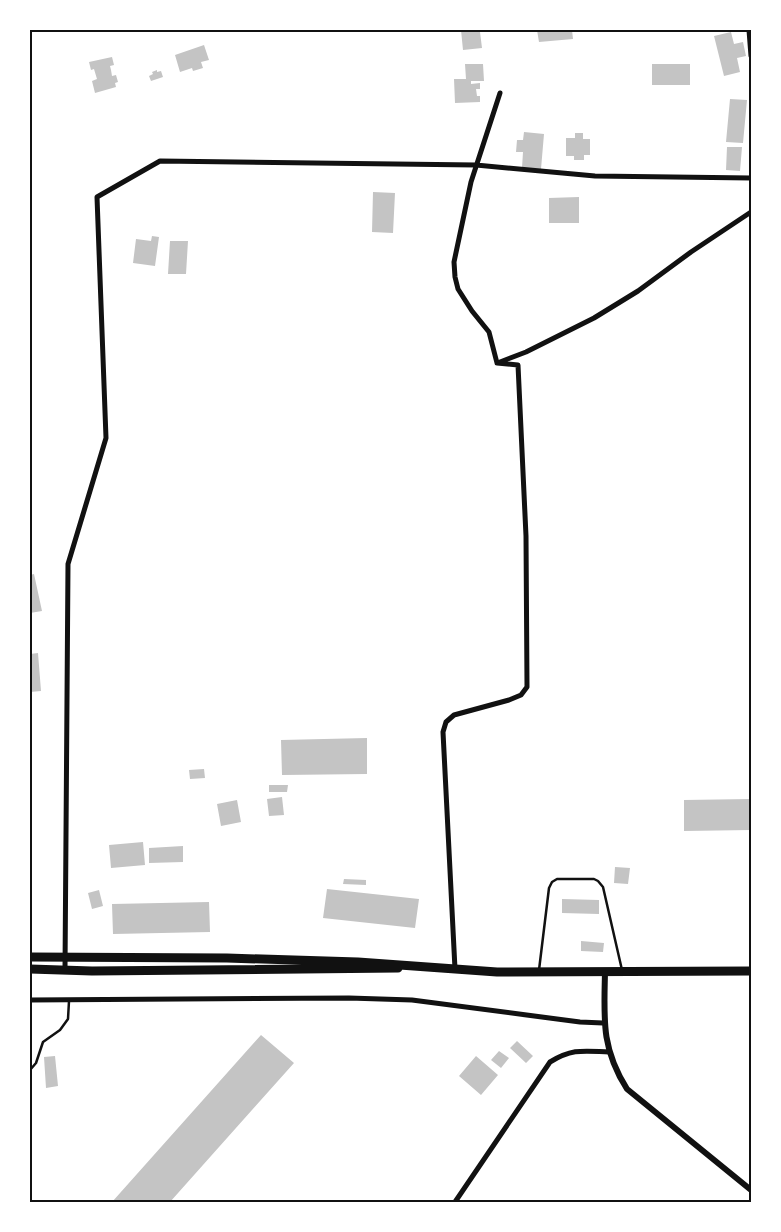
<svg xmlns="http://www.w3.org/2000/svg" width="781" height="1232" font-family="'Noto Sans',sans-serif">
<rect width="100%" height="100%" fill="#fff"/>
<!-- building -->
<path fill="#c4c4c4" d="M461 30H476L477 32H480L482 48 463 50Z
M537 30H572L573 39 539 42Z
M731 32 734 44 743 42 746 56 737 58 740 72 724 76 714 36Z
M204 45 209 60 201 62 203 68 193 71 192 68 180 72 175 55Z
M112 57 114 65 110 66 111 70 112 76 116 75 118 82 115 83 116 87 95 93 92 81 97 79 94 69 91 70 89 62Z
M465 64H483L484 81H471V84L480 83V89H476L477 96H480V102L455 103 454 79H466Z
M652 64H690V85H652Z
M157 70V72L161 71 163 77 151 81 149 76 153 74 152 72Z
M730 99 747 100 743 143 726 142Z
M524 132 544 134 541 169 522 168 523 152H516L517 140H523Z
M575 133H583V139H590V155H584V160H574V156H566V138H575Z
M727 147H742L740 171 726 170Z
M373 192 395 193 393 233 372 232Z
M579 197V223H549V198Z
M152 236 159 237 155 266 133 263 136 239 151 241Z
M170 241H188L186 274H168Z
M34 574 42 611 30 613V575Z
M38 653 41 691 30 692V654Z
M367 738V774L282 775 281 740Z
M204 769 205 778 190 779 189 770Z
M269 785H288L287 792H269Z
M282 797 284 815 269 816 267 799Z
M751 799V830L684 831V800Z
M237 800 241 822 221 826 217 804Z
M143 842 145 865 111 868 109 845Z
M183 846V862L149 863V848Z
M615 867 630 868 628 884 614 883Z
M344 879 366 880V885L343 884Z
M327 889 419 899 415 928 323 918Z
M99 890 103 906 92 909 88 893Z
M562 899 599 900V914L562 913Z
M209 902 210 932 113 934 112 904Z
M581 941 604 943 603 952 581 951Z
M261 1035 294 1063 170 1202H112Z
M517 1041 533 1056 526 1063 510 1048Z
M499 1051 509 1058 501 1068 491 1060Z
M55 1056 58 1086 46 1088 44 1057Z
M476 1056 498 1075 481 1095 459 1076Z"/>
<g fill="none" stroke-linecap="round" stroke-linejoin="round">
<!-- service -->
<path stroke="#111" stroke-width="2.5" d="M539 970 549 888 552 882 557 879H594L598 881 603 887 622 970
M30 1070 36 1063 43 1042 60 1030 68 1019 69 1001"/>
<!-- minor -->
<path stroke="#111" stroke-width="5" d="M749 30 751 56
M500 362 526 352 594 318 638 291 691 252 751 212
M497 363 489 332 472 311 458 289 455 277 454 262 471 182 500 93
M455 969 443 732 446 722 454 715 509 700 521 695 527 687 526 536 518 365 497 363
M65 970 68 564 106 438 97 197 160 161 476 165 595 176 751 178
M30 1000 349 998 412 1000 580 1022 603 1023
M455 1202 550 1062C573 1048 584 1051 609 1052"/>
<!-- tertiary -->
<path stroke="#111" stroke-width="6" d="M605 972C604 1019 601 1048 627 1089L751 1190"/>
<!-- trunk -->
<path stroke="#111" stroke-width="9" d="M30 957 227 958 358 962 497 972 751 971
M30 969 92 971 398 968"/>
</g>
<!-- border -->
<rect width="781" height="1232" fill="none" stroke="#ffffff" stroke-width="62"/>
<rect x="31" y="31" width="719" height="1170" fill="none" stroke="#111" stroke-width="2"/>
</svg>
